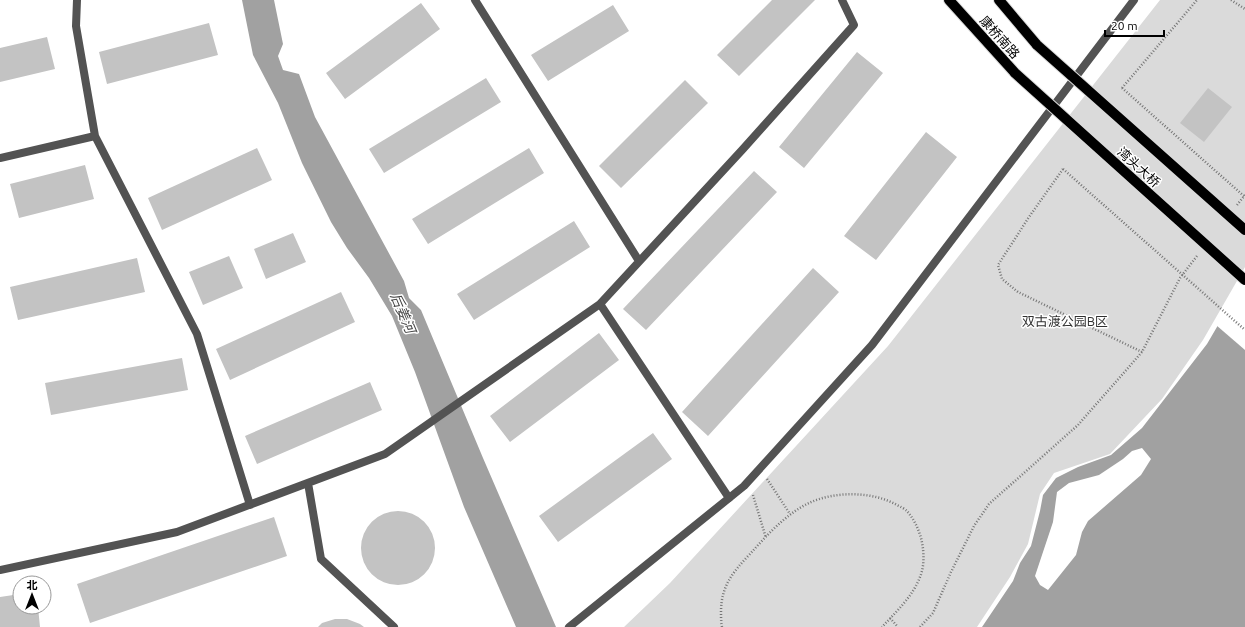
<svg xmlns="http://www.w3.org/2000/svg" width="1245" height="627" font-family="Ubuntu,'Noto Sans SC',sans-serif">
<rect width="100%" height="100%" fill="#fff"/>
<!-- green -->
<path fill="#dadada" d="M1160 0H1245V267L1203 340 1162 399 1110 454 1054 473 1040 494 1028 544 1010 577 977 627H624L670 583 888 346Z"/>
<!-- water -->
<path fill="#a1a1a1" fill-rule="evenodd" d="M242 0H274L283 44 278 56 283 70 299 74 315 117 404 281 409 298 421 310 483 458 556 627H516L464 507 415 372 392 316 369 278 347 248 331 222 302 163 278 103 253 55Z
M1245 279V627H982L1013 581 1020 563 1031 546 1040 511 1043 495 1056 478 1078 467 1111 455 1142 428 1207 344ZM1142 448 1151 459 1141 475 1088 521 1082 532 1076 555 1048 590 1040 585 1035 576 1053 522 1057 492 1069 483 1099 475 1123 459 1132 451Z"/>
<!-- pier -->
<path fill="#fff" d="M1245 277V350L1216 325 1243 278Z"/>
<!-- building -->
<path fill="#c3c3c3" d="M772 0H815L739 76 717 55Z
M421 3 440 29 345 99 326 73Z
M613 5 629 31 548 81 531 55Z
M209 23 218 55 107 84 99 52Z
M47 37 55 69 0 82V48Z
M857 52 883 73 804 168 779 147Z
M486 78 501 102 384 173 369 149Z
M685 80 708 103 621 188 599 166Z
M1208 88 1232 107 1204 142 1180 123Z
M926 132 957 157 876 260 844 236Z
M257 148 272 180 162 230 148 198Z
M529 148 544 173 428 244 412 219Z
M85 165 94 199 19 218 10 184Z
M754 171 777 192 646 330 623 309Z
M574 221 590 247 474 320 457 294Z
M293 233 306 262 266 279 254 249Z
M229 256 243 288 203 305 189 272Z
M137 258 145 292 18 320 10 287Z
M813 268 839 292 708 436 682 412Z
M341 292 355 322 230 380 216 349Z
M599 333 619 360 510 442 490 416Z
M182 358 188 390 51 415 45 383Z
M370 382 382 410 257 464 245 436Z
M653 433 672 459 558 542 539 516Z
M361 548a37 37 0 1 1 74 0a37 37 0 1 1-74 0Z
M274 517 287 556 90 623 77 584Z
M20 594V607H38L40 627H0V597Z
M335 619H347L360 624 364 627H318L322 623Z"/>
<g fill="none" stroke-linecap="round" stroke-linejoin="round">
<!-- primary casing -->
<g stroke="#dbdbdb" stroke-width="12">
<path id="primary" d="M949 0 1015 73
M999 0 1037 45"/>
</g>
<!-- path -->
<path stroke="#757575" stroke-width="2.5" stroke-dasharray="1 2" stroke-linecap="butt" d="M1231 0 1245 9
M1122 88 1197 0
M1063 169 1029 217 998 265 1002 279 1018 292 1142 352
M1237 205 1245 195
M767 479 790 514
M753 495 766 538
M890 618 898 627
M722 627C721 622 721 617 721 612 721 586 733 572 750 554 767 535 786 514 809 503 835 491 872 491 897 505 901 507 905 509 907 511 914 519 918 528 921 538 924 550 925 565 920 577 913 596 896 612 882 627
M920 627 933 613 951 572 974 526 989 504 1078 425 1142 352 1180 278 1197 256"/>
<!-- service -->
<path stroke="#535353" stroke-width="8" d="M77 0 76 26 95 136 197 334 250 505
M475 0 639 261
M0 158 95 136
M600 304 729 498
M308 483 321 559 394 627
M0 570 177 532 385 454 600 304 743 149 854 25 842 0"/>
<!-- minor -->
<path stroke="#535353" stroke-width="8" d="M569 627 744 486 872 345 1134 0"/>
<!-- primary -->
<use href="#primary" stroke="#000" stroke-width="10"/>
<!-- primary-bridge casing -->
<g stroke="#dbdbdb" stroke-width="12" stroke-linecap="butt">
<path id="primary-bridge" d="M1037 45 1245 230
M1015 73 1245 280"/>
</g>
<!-- path-bridge -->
<path stroke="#757575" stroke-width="2.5" stroke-dasharray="1 2" stroke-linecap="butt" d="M1122 88 1245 197
M1063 169 1245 330"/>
<!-- primary-bridge -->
<use href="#primary-bridge" stroke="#000" stroke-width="10"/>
</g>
<g text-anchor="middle" stroke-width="3" stroke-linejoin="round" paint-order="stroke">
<!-- street labels -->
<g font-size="13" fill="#000" stroke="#fff">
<text transform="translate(1000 37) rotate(48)" y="5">康桥南路</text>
<text transform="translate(1139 167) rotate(42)" y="5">湾头大桥</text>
</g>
<!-- park labels -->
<g font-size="13" fill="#313131" stroke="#fff">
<text x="1065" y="326">双古渡公园B区</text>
</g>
<!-- water labels -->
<g font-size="14" font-style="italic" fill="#424242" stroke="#fff">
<text transform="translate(403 313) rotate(67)" y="5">后姜河</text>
</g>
</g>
<!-- north arrow -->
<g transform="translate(32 595)"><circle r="19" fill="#ffffff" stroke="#999999"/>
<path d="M0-3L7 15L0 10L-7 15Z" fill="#000000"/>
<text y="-6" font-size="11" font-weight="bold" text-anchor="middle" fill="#000000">北</text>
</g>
<!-- scale -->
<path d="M1105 30v6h59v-6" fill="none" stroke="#000000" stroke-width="2"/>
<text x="1111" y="30" font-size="12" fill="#000000" stroke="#ffffff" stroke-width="3" paint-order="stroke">20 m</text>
</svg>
